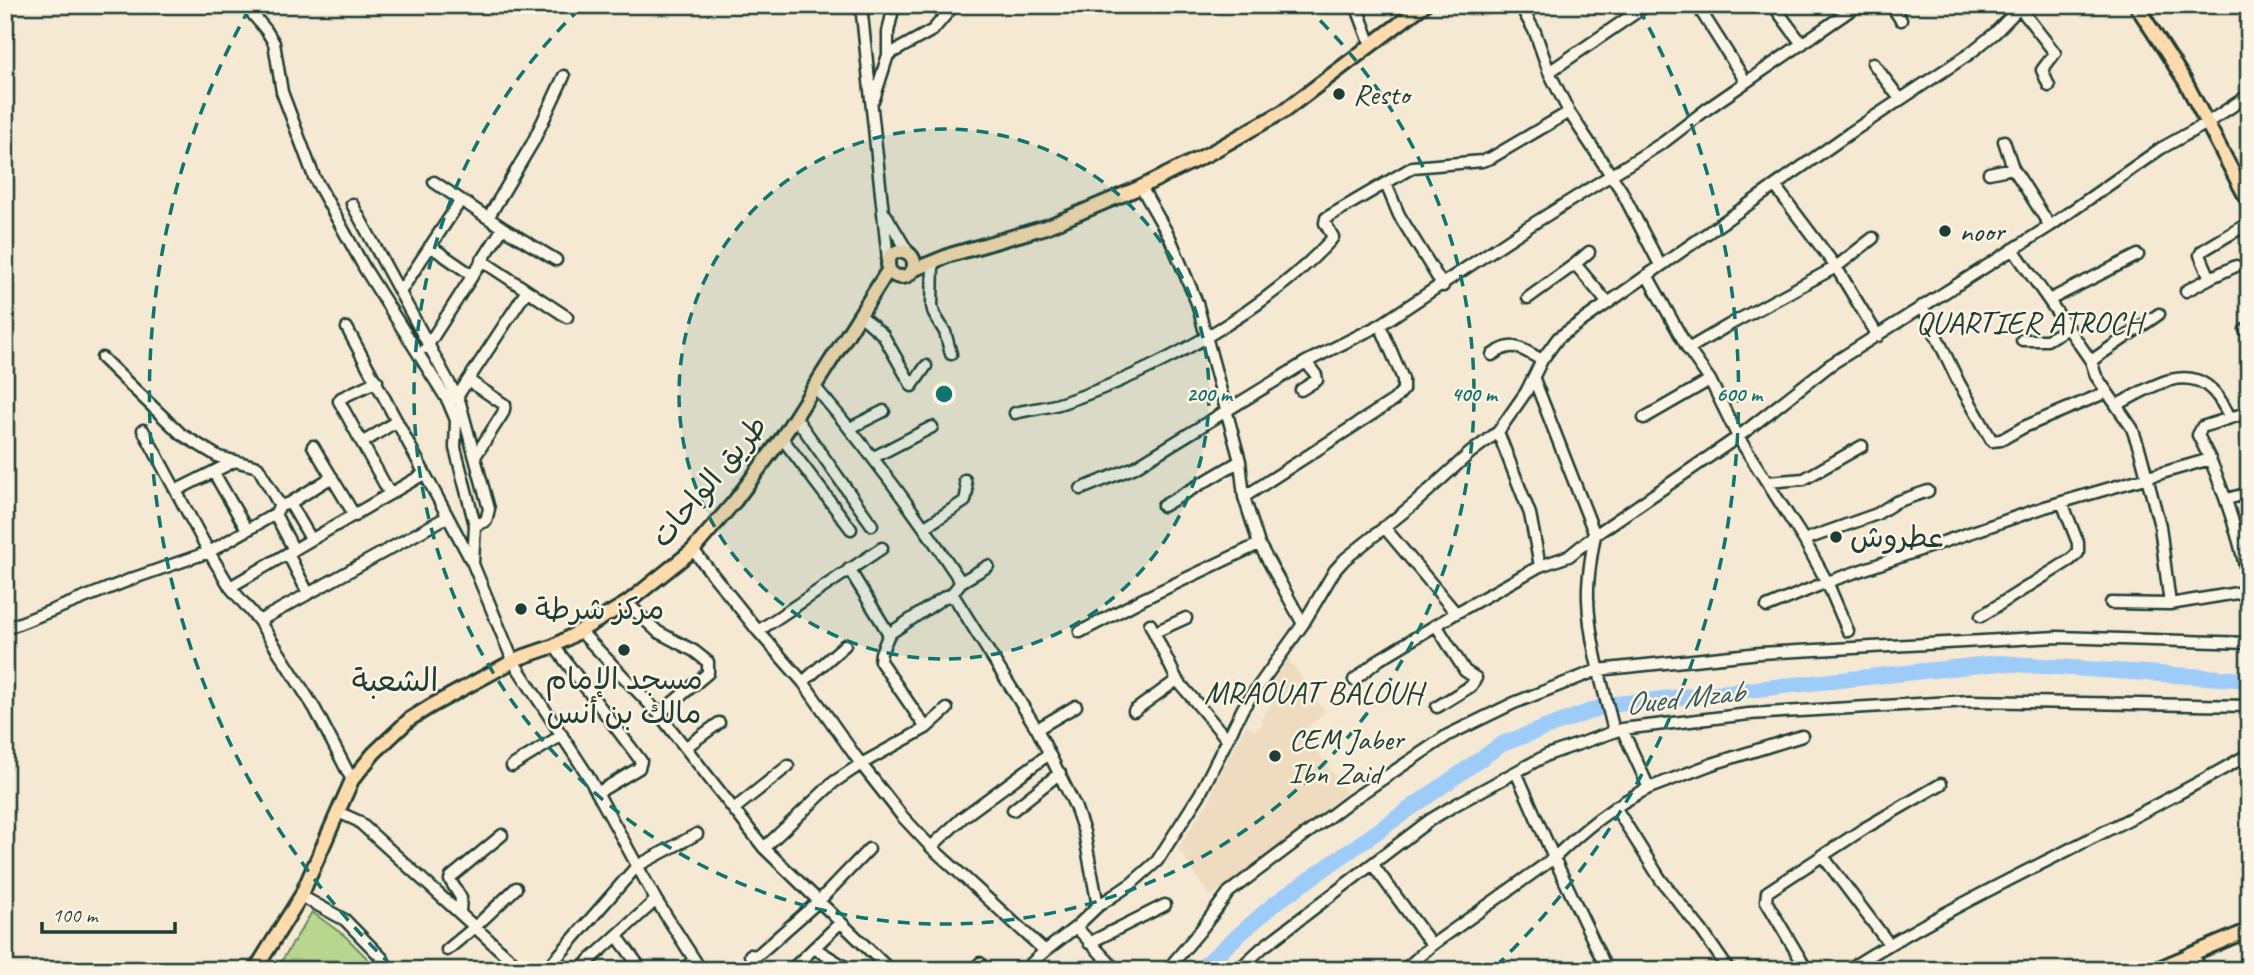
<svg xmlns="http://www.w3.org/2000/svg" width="2254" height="975" font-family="Caveat,'Playpen Sans Arabic',sans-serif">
<rect width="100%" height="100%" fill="#f6e9d4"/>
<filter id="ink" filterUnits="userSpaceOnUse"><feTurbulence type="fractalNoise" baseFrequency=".0143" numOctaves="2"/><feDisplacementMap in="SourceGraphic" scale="14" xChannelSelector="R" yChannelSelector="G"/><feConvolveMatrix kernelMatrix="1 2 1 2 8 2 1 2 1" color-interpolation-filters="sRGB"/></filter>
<g filter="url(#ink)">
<!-- built -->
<path fill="#efdbc0" d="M1288 658 1325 712 1304 731 1346 793 1263 860 1210 897 1178 848 1211 798 1216 781 1247 724 1254 731 1264 722 1261 719 1276 697 1269 688Z"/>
<!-- green -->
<path fill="#b8d68e" stroke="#6c8a61" stroke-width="2" d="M312 912 345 936 379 970H276Z"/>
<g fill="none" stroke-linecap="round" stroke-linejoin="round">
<!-- river -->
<path stroke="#9eccf9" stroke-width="16" d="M1199 970 1274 904 1502 744 1607 705 1999 663 2249 680"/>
<!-- minor casing -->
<g stroke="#1f3d34" stroke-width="15">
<path id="minor" d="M245 5 266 30 274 43 282 92 314 177 365 269 448 401 456 420 455 448 475 525 473 563
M861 5 888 260
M1356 5 1371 45
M1520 5 1535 32 1549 72 1569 112 1621 190 1660 265
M1697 5 1746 82
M1773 5 1802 44
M1891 5 1901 20
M2019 7 2055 53 2042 70 2049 86
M888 55V32L894 5
M1873 63 1900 99
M1549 72 1647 5
M874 99 888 55 933 30 954 5
M2004 141 2013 168 2050 226
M1989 173 2013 168
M434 182 503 228 556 260
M1386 184 1399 215 1443 286
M1775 186 1836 267 1878 336
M352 204 460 403 489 509 486 521 475 525
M886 215 908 252
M488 218 533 142 564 76
M430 246 472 275
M2013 249 2091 361 2096 376 2132 428 2140 451 2160 526 2170 604
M481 260 567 317
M933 262 932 306 934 314 945 332 951 354
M1575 264 1589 252
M1647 275 1688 349 1710 380 1738 437 1804 540 1827 582 1848 631
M2210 278 2236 266
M2186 291 2210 278 2200 255 2202 251 2249 223
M400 292 461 200
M1528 298 1575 264 1607 302
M2049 300 2138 255
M1922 306 1959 383 1992 441 2001 440 2024 427 2107 392
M860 315 883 335 912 386 926 366
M347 328 473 564 513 661 587 774 656 900 701 970
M2245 330 2249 328
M2022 340H2047L2068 328
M426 348 503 228
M1688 349 1729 325 1836 267 1873 238
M1492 355C1515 339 1520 349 1542 360
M102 358 181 434 219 457 258 467 280 506
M2091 361 2159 314
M1534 379 1595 535C1591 556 1587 578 1588 599 1589 641 1604 691 1614 731
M468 380 505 405 503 413 476 455
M377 381 341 398 339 401 390 494
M815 387C868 449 916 513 961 582
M1301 390 1317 380 1316 375 1306 362
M457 397 526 292
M2117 405C2144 391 2184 362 2212 390 2220 397 2225 409 2230 417
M1015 413C1030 409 1047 408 1062 403 1155 372 1263 313 1330 241L1333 237 1325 223 1326 218 1413 167 1482 161 1491 158 1569 112
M796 418 872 525
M1644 418 1710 380
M850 428 884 411
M143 430 209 552 230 587 259 621 315 709 352 780
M1498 432 1530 514 1540 566
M782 438 851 529
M362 443 397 421
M313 446 355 516
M874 457 932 427
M2210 459C2227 500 2241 541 2249 585
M214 473 247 530
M1767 482 1804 479 1862 446
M1081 489 1135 467 1306 362 1380 325 1528 227 1664 142 1707 109 1858 5
M177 490 233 462
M1244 497 1394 400 1403 390V379L1380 325
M2227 499 2249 493
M290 503 311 539
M1163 506 1240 461
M275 514 294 550
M925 527 965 501 967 491 965 480
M1384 527 1456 613
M1804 540 1877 514 1896 502 1928 491
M693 550 758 631 803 682 861 764 902 816 931 847 1045 951 1076 927 1098 906 1131 884 1157 861 1200 794 1243 708 1303 624 1259 544 1244 497 1240 461 1197 303 1170 238 1141 187
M288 554 308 593
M849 569 889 634 881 653 880 661 926 728
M230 587 424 474
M951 595 961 582 988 566
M627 603 658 632 694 651 708 662V673L659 714
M2111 603 2170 604 2243 592 2249 586
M1767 607 1827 582 2045 507 2210 459 2198 435 2202 427 2249 412
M1981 616 2070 560 2078 553V543L2062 502
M259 621 447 517
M1150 624 1177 680 1226 738
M1303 624 1335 570 1345 559 1415 503 1470 453 1498 432 1526 392 1542 360 1558 338 1850 133 1969 54 1995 33 2022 5
M1436 625 1465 671 1476 678 1471 686 1437 707
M5 629 137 577 209 552 275 514 280 506 290 503 332 477
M580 631 659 714 764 848 890 970
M758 631 882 548
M1080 632 1143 599 1259 544
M1155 632 1186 618
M889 634 946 596 955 598 1037 729 1075 806 1084 832 1098 906
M554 646 641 761 639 768 597 793
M1354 680 1380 659 1456 613 1540 566 1569 556 1595 535 1738 437 1830 365 2050 226 2160 149 2207 123 2249 95
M803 682 845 645
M1134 711 1177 680
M1037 729 1076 706
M686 747 719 723
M512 766 562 735
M1649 788 1712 764 1802 736
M1615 807 1661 880 1702 931 1729 970
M734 809 788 766
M1013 810 1060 773
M338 812 358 821 522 970
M931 847 962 818 1049 754
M764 848 834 782 861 764 926 728 947 709
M1822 855 1889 944
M1373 865 1432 945
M301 896 345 920 383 959 388 970
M460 911 461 898 450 880 451 877 502 835
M1076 927 1116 970
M617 936 642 970
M1089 943 1165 905
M814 948 850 970
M447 950 476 926 516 888
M2190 953 2203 970
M750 955 756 956 761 952 820 900 869 849
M546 970 637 866 697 834
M579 970 656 900
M684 970 693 960
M791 970 840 923
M973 970 980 963
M1024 970 1045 951
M1167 970 1200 931 1229 892 1350 801 1448 735 1514 703 1598 670 1760 653 2057 637 2249 643
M1238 970 1262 948 1430 820 1455 805 1547 755 1622 729 1749 714 1969 701 2249 706
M1404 970 1432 945 1554 858 1516 772
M1607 970 1554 858C1583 830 1612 806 1649 788L1622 729
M1807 970 1766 901 1767 892 1865 828 1941 784
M1847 970C1976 889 2118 831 2249 754"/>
</g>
<!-- major casing -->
<g stroke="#1f3d34" stroke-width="18">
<path id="major" d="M2136 5 2185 81 2249 203
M888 264a13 13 0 1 1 26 0a13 13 0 1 1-26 0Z
M913 270 950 255 1046 227 1141 187 1210 153 1284 111 1424 5
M255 970 301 896 352 780 374 753 410 719 431 706 519 658 554 646 580 631 627 603 693 550 735 501 782 438 889 269
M2154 970 2249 930"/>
</g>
<!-- minor -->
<use href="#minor" stroke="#fcf5e5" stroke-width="10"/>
<!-- major -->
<use href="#major" stroke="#fedbac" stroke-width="12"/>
</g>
</g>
<!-- distance rings -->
<circle cx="944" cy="394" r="265" fill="#0f766e" fill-opacity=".12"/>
<g fill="none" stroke="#0f766e" stroke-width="3.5" stroke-dasharray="12 9">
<circle cx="944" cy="394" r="265"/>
<path d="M1305 6A530 530 0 1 1 583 6"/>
<path d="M392 966A795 795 0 0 1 249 9M1639 9A795 795 0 0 1 1496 966"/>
</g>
<!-- markers -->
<g fill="#1f3d34" stroke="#fcf5e5" stroke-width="2.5">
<circle cx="1339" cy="94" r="7"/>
<circle cx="1945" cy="231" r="7"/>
<circle cx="1836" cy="537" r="7"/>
<circle cx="521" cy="609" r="7"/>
<circle cx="624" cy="650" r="7"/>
<circle cx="1275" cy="756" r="7"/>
</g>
<g text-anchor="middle" stroke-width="5" stroke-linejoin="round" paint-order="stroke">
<!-- poi labels -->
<g font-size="30" fill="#1f3d34" stroke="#fcf5e5" text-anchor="start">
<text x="1353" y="104">Resto</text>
<text x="1959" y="241">noor</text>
<text x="1850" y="547">عطروش</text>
<text x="535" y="619">مركز شرطة</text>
<text x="624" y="689" text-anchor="middle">مسجد الإمام<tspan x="624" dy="34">مالك بن أنس</tspan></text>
<text x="1289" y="749">CEM Jaber<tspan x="1289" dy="34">Ibn Zaid</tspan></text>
</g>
<!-- street labels -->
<g font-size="30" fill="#1f3d34" stroke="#fcf5e5">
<text transform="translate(709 481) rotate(-50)" y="10">طريق الواحات</text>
</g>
<!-- neighbourhood labels -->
<g font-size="32" fill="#1f3d34" stroke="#fcf5e5">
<text x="2029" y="333">QUARTIER ATROCH</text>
<text x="395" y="691">الشعبة</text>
<text x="1313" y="703">MRAOUAT BALOUH</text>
</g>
<!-- water labels -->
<g font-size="32" font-style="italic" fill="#385a5b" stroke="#fcf5e5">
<text transform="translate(1684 697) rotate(-6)" y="11">Oued Mzab</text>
</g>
</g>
<circle cx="944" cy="394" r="10" fill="#0f766e" stroke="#fcf5e5" stroke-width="3.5"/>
<g font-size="21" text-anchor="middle" font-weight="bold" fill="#0f766e" stroke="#fcf5e5" stroke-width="5" stroke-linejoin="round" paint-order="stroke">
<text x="1209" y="401">200 m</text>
<text x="1474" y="401">400 m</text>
<text x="1739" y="401">600 m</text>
</g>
<!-- margin -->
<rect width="2254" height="975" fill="none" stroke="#fcf5e5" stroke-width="28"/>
<rect x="14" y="14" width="2226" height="947" fill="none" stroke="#1f3d34" stroke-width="2.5" filter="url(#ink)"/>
<!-- scale -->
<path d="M42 922v10h133v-10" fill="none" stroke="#1f3d34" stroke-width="3.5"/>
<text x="52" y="922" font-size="21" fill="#1f3d34" stroke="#fcf5e5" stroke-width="5" paint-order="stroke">100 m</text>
</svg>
